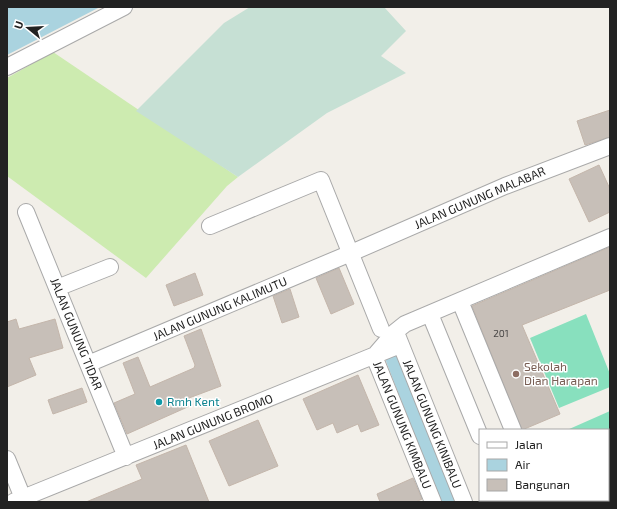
<svg xmlns="http://www.w3.org/2000/svg" width="617" height="509" font-family="'Exo 2',sans-serif">
<rect width="100%" height="100%" fill="#f2efe9"/>
<!-- grass -->
<path fill="#cdebb0" d="M53 52 238 177 227 186 146 278 7 176V78Z"/>
<!-- wetland -->
<path fill="#c6e0d4" d="M250 7H384L406 31 381 56 406 73 327 113 238 177 136 111 224 23Z"/>
<!-- pitch -->
<path fill="#88e0be" d="M586 314 610 374V387L559 408 530 338Z
M610 411V502H551L550 500H608V430H567Z"/>
<!-- water -->
<path fill="#aad3df" d="M7 7H100L7 55Z"/>
<g fill="none" stroke-linecap="round" stroke-linejoin="round">
<!-- canal -->
<path stroke="#aad3df" stroke-width="14" d="M393 360 448 502"/>
</g>
<!-- building -->
<path fill="#c7bfb8" stroke="#c4b6ab" d="M610 110V137L585 145 577 121Z
M599 165 610 189V212L589 222 569 179Z
M610 247V290L522 325 560 414 522 430 472 306Z
M339 268 354 304 331 314 316 278Z
M195 273 203 295 174 306 166 285Z
M290 289 299 317 282 323 273 296Z
M16 319 19 329 55 319 63 348 29 358 36 375 7 387V322Z
M201 329 221 386 189 398 192 405 127 434 114 403 135 394 123 363 138 357 150 387 194 368 195 365 184 336Z
M358 375 379 425 361 432 358 424 337 433 333 423 317 430 303 399Z
M82 388 87 402 53 414 48 400Z
M258 420 278 466 229 486 209 441Z
M186 445 209 502H86L142 479 136 465Z
M413 478 422 499 416 502H380L377 494Z"/>
<g fill="none" stroke-linecap="round" stroke-linejoin="round">
<!-- minor casing -->
<g stroke="#a9a9a9" stroke-width="18">
<path id="minor" d="M7 67 124 7
M26 212 126 457
M210 226 321 180 381 329
M57 288 110 267
M460 301 513 430
M430 314 480 436
M397 335 464 502
M376 354 395 332 405 324 610 237
M374 356 433 502
M88 364 351 253 505 186 610 146
M7 459 23 498
M541 500 542 502
M13 502 400 345"/>
</g>
<!-- minor -->
<use href="#minor" stroke="#fff" stroke-width="16"/>
</g>
<!-- markers -->
<circle fill="#8d6e63" stroke="#fff" stroke-width="1.5" cx="516" cy="374" r="4"/>
<circle fill="#0f9aa8" stroke="#fff" stroke-width="1.5" cx="159" cy="402" r="4"/>
<g text-anchor="middle" stroke-width="3" stroke-linejoin="round" paint-order="stroke">
<!-- number labels -->
<g font-size="10" fill="#4b4948">
<text x="501" y="337">201</text>
</g>
<!-- street labels -->
<g font-size="12" fill="#222" stroke="#fff">
<text transform="translate(480 198) rotate(-23)" y="4">JALAN GUNUNG MALABAR</text>
<text transform="translate(220 309) rotate(-23)" y="4">JALAN GUNUNG KALIMUTU</text>
<text transform="translate(76 334) rotate(68)" y="4">JALAN GUNUNG TIDAR</text>
<text transform="translate(213 422) rotate(-22)" y="4">JALAN GUNUNG BROMO</text>
<text transform="translate(432 424) rotate(68)" y="4">JALAN GUNUNG KINIBALU</text>
<text transform="translate(402 425) rotate(68)" y="4">JALAN GUNUNG KIMBALU</text>
</g>
<!-- education labels -->
<g font-size="12" fill="#785e54" stroke="#fff" text-anchor="start">
<text x="524" y="371">Sekolah<tspan x="524" dy="14">Dian Harapan</tspan></text>
</g>
<!-- culture labels -->
<g font-size="12" fill="#0d838f" stroke="#fff" text-anchor="start">
<text x="167" y="406">Rmh Kent</text>
</g>
</g>
<!-- border -->
<rect width="617" height="509" fill="none" stroke="#222222" stroke-width="16"/>
<!-- legend -->
<rect x="479" y="429" width="130" height="72" fill="#ffffff" stroke="#a7a7a7"/>
<rect x="487" y="442" width="20" height="6" fill="#ffffff" stroke="#a7a7a7"/>
<text x="515" y="449" font-size="12" fill="#222222">Jalan</text>
<rect x="487" y="459" width="20" height="12" fill="#aad3df" stroke="#a7a7a7"/>
<text x="515" y="469" font-size="12" fill="#222222">Air</text>
<rect x="487" y="479" width="20" height="12" fill="#c7bfb8" stroke="#a7a7a7"/>
<text x="515" y="489" font-size="12" fill="#222222">Bangunan</text>
<!-- north arrow -->
<g transform="translate(28 28) rotate(288)" stroke="#ffffff" stroke-width="3" paint-order="stroke">
<path d="M0-3L7 15L0 10L-7 15Z" fill="#222222"/>
<text y="-6" font-size="11" font-weight="bold" text-anchor="middle" fill="#222222">U</text>
</g>
</svg>
